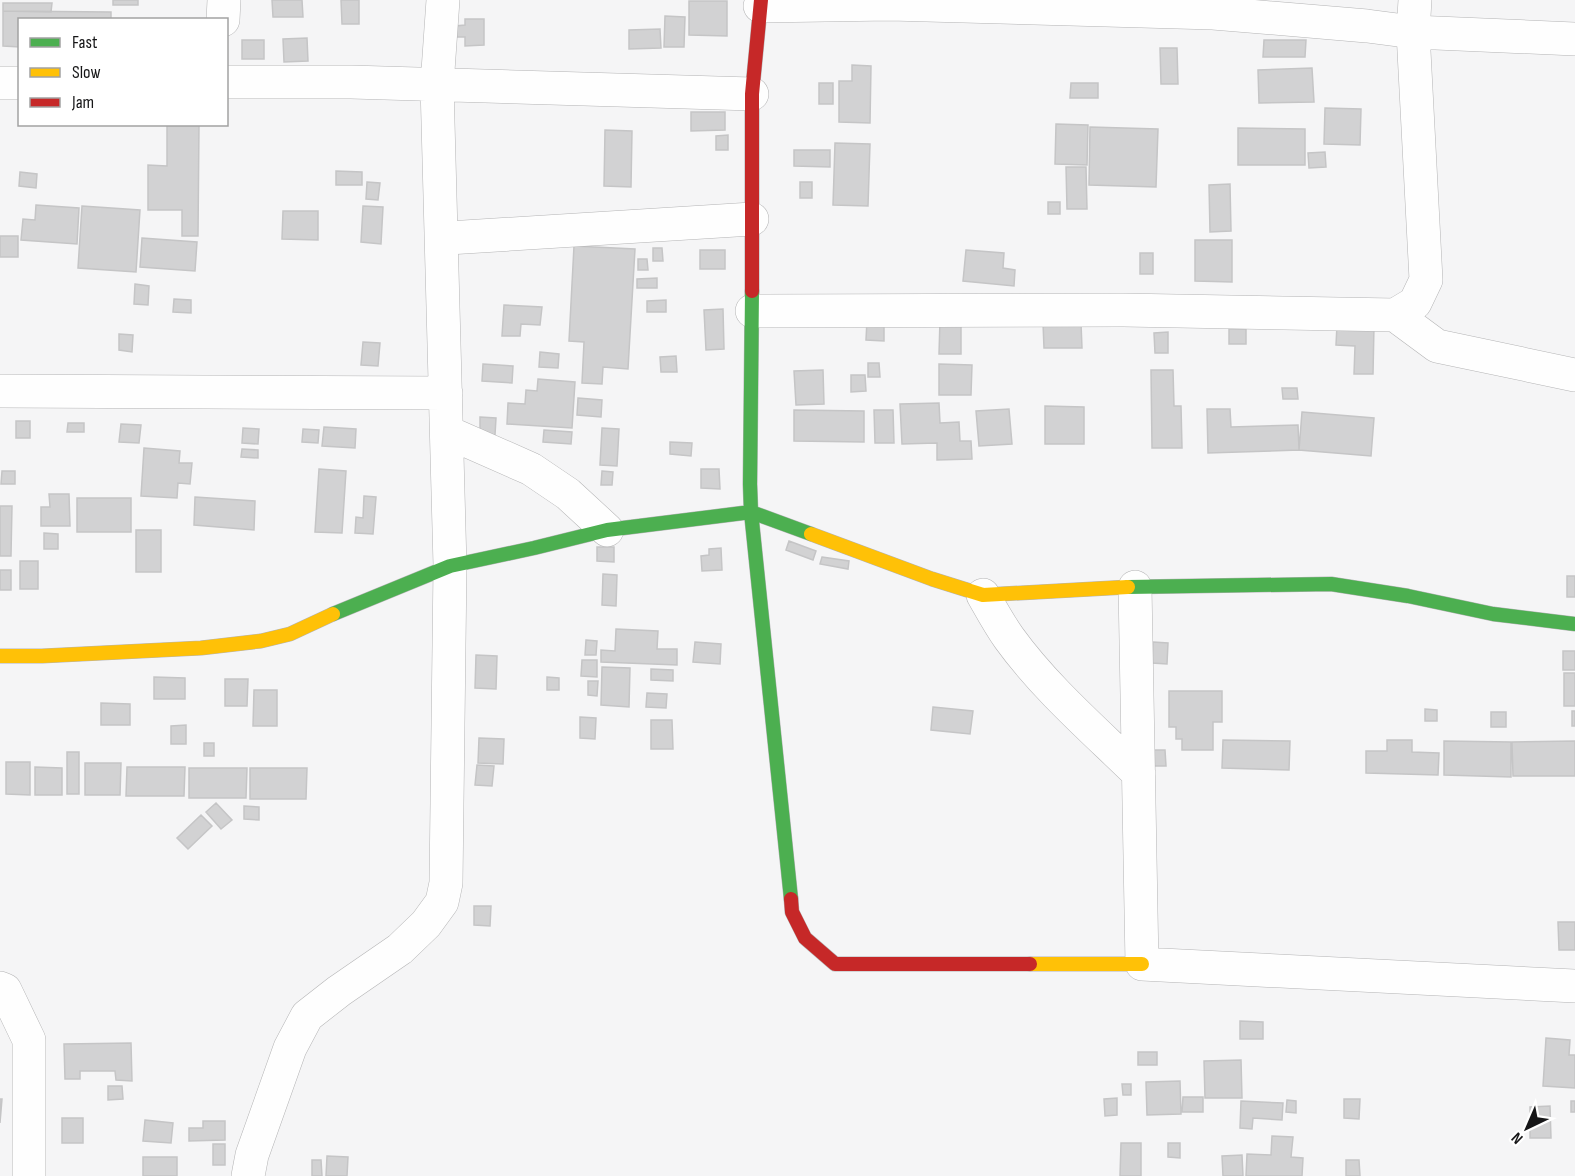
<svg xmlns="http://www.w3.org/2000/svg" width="1575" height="1176" font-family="'Sofia Sans Condensed',sans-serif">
<rect width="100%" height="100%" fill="#f5f5f6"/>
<!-- building -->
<path fill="#d2d2d3" stroke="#c5c5c6" stroke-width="1.5" d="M113 0H138V5H113Z
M272 0H302L303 17H273Z
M341 0H359V24H342Z
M689 1H727V36L689 35Z
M3 3H52L51 12 3 11Z
M3 11 111 12V20H20V47L3 46Z
M665 16 685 17 684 47H664Z
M465 19H484V45L465 46V37H456L455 26 465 25Z
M660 29 661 48 629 49V30Z
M307 38 308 61 284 62 283 39Z
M242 40H264V59H242Z
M1264 40H1306L1305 57H1263Z
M1160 48H1177L1178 84H1161Z
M852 65 871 66 870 123 839 122V81H852Z
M1312 68 1314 102 1259 103 1258 70Z
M819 83H833V104H819Z
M1071 83H1098V98H1070Z
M1325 108 1361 109 1360 145 1324 144Z
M691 112H725V130L691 131Z
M167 124H199L198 236H182V210H148V165L167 166Z
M1056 124 1088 125 1087 165 1055 164Z
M1090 127 1158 129 1156 187 1089 185Z
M1238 128 1305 129V165H1238Z
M605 130 632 131 631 187 604 186Z
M728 135V150H716V136Z
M835 143 870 144 868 206 833 205Z
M794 150H830V167L794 166Z
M1325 152 1326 167 1309 168 1308 153Z
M1066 167H1086L1087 209H1067Z
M336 171 362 172V185H336Z
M20 172 37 174 36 188 19 186Z
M367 182 380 183 378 200 366 199Z
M800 182H812V198H800Z
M1230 184 1231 231 1210 232 1209 185Z
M1048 202H1060V214H1048Z
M36 205 79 208 77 244 21 240 23 219 35 220Z
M82 206 140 210 136 272 78 268Z
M363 206 383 207 381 244 361 242Z
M283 211H318V240L282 239Z
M0 236H18V257H0Z
M142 238 197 242 195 271 140 267Z
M1195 240H1232V282L1195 281Z
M574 246 635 249 628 369 603 367 602 384 582 383 584 342 569 341Z
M653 248H662L663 261H653Z
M700 250H725V269H700Z
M966 250 1004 253 1003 268 1015 270 1014 286 963 281Z
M1140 253H1153V274H1140Z
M638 259H647L648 270H638Z
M657 278V288H637V279Z
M135 284 149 286 148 305 134 304Z
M174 299 191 300V313L173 312Z
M666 300V312H647V301Z
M504 305 542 307 540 325 521 324 520 336H502Z
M723 309 724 349 706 350 704 310Z
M867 320 884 321V341L866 340Z
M940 320H961V354H939Z
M1043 323H1081L1082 348H1044Z
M1337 325 1374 326 1373 374H1354L1355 346 1336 345Z
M1229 329H1246V344H1229Z
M1168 332V353H1155L1154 333Z
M119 334 133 335 132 352 119 350Z
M363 342 380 343 378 366 361 365Z
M540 352 559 354 558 368 539 367Z
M676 356 677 372H661L660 357Z
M868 363H879L880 377H868Z
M483 364 513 366 512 383 482 381Z
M939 364 972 365 971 395H939Z
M823 370 824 404 796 405 794 371Z
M1151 370H1173L1174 406H1181L1182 448H1152Z
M851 375H865L866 391 851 392Z
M538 379 575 382 572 428 507 424 508 403 525 404 526 390 537 391Z
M1282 388H1297L1298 399H1283Z
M578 398 602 400 601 417 577 415Z
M939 403 940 423 959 422 960 441H971L972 459 937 460V443L902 444 900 404Z
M1045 406 1084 407V444H1045Z
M1009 409 1012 444 979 446 976 411Z
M1207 409H1230L1231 427 1298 425 1299 450 1208 453Z
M794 410 864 411V442L794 441Z
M874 410H893L894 443H875Z
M1302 412 1374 418 1371 456 1299 450Z
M480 417 496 418 495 435 480 434Z
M16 421H30V438H16Z
M68 423H84V432H67Z
M121 424 141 425 139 443 119 442Z
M324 427 356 429 355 448 322 446Z
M243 428 259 429 258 444 242 443Z
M602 428 619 429 617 466 600 465Z
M303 429 319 430 318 443 302 442Z
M544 430 572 432 571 444 543 442Z
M670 442 692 443 691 456 670 454Z
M144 448 180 451 179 463H192L190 484 178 483 177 498 141 496Z
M242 449 258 450V458L241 457Z
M319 469 346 471 342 533 315 532Z
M701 469H719L720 489 701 488Z
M2 471H15V484H1Z
M602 471 613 472 612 485H601Z
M49 494H69L70 526H41V507H50Z
M364 496 376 497 373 534 355 533 356 517 363 518Z
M195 497 255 501 254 530 194 525Z
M77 498H131V532H77Z
M0 506H12L11 556H0Z
M136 530H161V572H136Z
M44 533 58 534V549H44Z
M789 541 816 551 813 560 786 550Z
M597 547H614V562L597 561Z
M721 548 722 570 702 571 701 556 709 555V549Z
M822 557 849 561 848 569 820 564Z
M20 561H38V589H20Z
M0 570H11V590H0Z
M603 574 617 575 616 606 602 605Z
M1567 576H1575V597H1567Z
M616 629 658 631 657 649H677V665L601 662V650L615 651Z
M586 640 597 641 596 655H585Z
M695 642 721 644 720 664 693 662Z
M1153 642 1168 643 1167 664 1152 663Z
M1563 651H1575V670H1563Z
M476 655 497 656 496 689 475 688Z
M582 660H597V677L581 676Z
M602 667 630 668 629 707 601 705Z
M651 669 673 670V681L651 680Z
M1564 673H1575V706H1564Z
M154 677 185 678V699H154Z
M547 677 559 678V690H547Z
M225 679H248L247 706H225Z
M588 681H598L597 696 588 695Z
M254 690H277V726H253Z
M1169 691H1222V722H1213V750H1182V739H1176V727H1169Z
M647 693 667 694 666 708 646 707Z
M101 703 130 704V725H101Z
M933 707 973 711 970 734 931 730Z
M1425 709 1437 710V721H1425Z
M1572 711H1575V726H1572Z
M1491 712H1506V727H1491Z
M580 717 596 718 595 739 580 738Z
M651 720H672L673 749H651Z
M186 725V744H171V726Z
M479 738 504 739 503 764 478 763Z
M1223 740 1290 741 1289 770 1222 768Z
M1387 740H1412V752L1439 753 1438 775 1366 773V751H1387Z
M1444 741 1511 742V777L1444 775Z
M1575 741V776H1513L1512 742Z
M204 743H214V756H204Z
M1148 750H1165L1166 766H1149Z
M67 752H79V794H67Z
M6 762H30V795L6 794Z
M85 763H121L120 795H85Z
M477 765 494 766 492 786 475 785Z
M35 767 62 768V795H35Z
M127 767H185L184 796H126Z
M189 768H247L246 798H189Z
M250 768H307L306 799H250Z
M216 803 232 820 221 829 206 812Z
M244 806 259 807V820L244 819Z
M201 815 212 826 188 849 177 838Z
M474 906H491L490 926 474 925Z
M1558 922H1575V950H1559Z
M1240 1021 1263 1022V1039H1240Z
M1546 1038 1570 1040 1569 1055H1575V1088L1543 1086Z
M131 1043 132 1081 116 1080 115 1071H80V1079H65L64 1044Z
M1138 1052H1157V1065H1138Z
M1241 1060 1242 1098H1205L1204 1061Z
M1180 1081 1181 1114 1147 1115 1146 1082Z
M1122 1084H1131V1095H1123Z
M108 1086H122L123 1099 108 1100Z
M1183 1097H1203V1112H1182Z
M1117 1098V1115L1105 1116 1104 1099Z
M0 1099H2L0 1123Z
M1344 1099H1360L1359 1119 1344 1118Z
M1287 1100 1296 1101V1113L1286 1112Z
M1241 1101 1283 1103 1282 1120 1253 1118 1252 1129 1240 1128Z
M1571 1101H1575V1112H1571Z
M1550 1106 1551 1138H1530V1107Z
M62 1118H83V1143H62Z
M145 1120 173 1123 171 1143 143 1141Z
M203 1121H225V1140L189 1141V1128H203Z
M1272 1136 1293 1137 1291 1157 1303 1158 1302 1176H1246L1247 1154 1271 1155Z
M1121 1143H1141V1176H1120Z
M1168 1143H1180V1158L1168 1157Z
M213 1144H225V1165H213Z
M1242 1155 1243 1176H1223L1222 1156Z
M327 1156 348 1157 347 1176H326Z
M143 1157H177V1176H143Z
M312 1160H321L322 1176H312Z
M1346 1160H1359L1360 1176H1346Z"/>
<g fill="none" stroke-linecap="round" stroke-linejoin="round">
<!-- street casing -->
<g stroke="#b4b4b5" stroke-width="34">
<path id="street" d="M760 6 890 4 1213 13 1367 26 1413 32 1575 39
M223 20 224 0
M226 82H351L752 94
M0 83H20
M448 238 752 219
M752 311 1123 310 1395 315 1415 303 1426 280 1413 32 1415 0
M1395 315 1437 346 1575 375
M0 391 446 393
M447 432 531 469 568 494 607 530
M1135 587 1142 964 1575 986
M983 595C991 609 999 624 1009 638 1045 688 1095 731 1139 774
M0 988 5 990 29 1040V1176
M248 1176 252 1155 290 1048 307 1016 339 991 400 949 426 924 442 902 446 883 450 566 437 85 443 0"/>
</g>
<!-- fast casing -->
<g stroke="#b4b4b5" stroke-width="15">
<path id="fast" d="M752 291 750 484 751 512 791 899
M1128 587 1331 584 1408 596 1493 614 1575 624
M333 614 450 566 534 548 607 530 751 512 811 534"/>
</g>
<!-- slow casing -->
<g stroke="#b4b4b5" stroke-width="15">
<path id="slow" d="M811 534 932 579 983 595 1128 587
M0 656H42L201 648 261 641 290 634 333 614
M1030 964H1142"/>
</g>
<!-- jam casing -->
<g stroke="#b4b4b5" stroke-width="15">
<path id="jam" d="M752 291V94L761 0
M791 899 792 912 805 938 835 964H1030"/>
</g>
<!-- street -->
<use href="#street" stroke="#fefefe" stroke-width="33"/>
<!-- fast -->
<use href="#fast" stroke="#4caf50" stroke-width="14"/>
<!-- slow -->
<use href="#slow" stroke="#ffc107" stroke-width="14"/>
<!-- jam -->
<use href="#jam" stroke="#c62828" stroke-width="14"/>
</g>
<!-- legend -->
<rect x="18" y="18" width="210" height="108" fill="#ffffff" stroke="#a2a2a2" stroke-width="1.5"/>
<rect x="30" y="38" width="30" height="9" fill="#4caf50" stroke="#a2a2a2" stroke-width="1.5"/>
<text x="72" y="48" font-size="18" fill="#161617">Fast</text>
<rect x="30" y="68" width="30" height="9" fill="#ffc107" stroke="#a2a2a2" stroke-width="1.5"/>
<text x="72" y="78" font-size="18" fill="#161617">Slow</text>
<rect x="30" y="98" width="30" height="9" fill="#c62828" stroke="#a2a2a2" stroke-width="1.5"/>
<text x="72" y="108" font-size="18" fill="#161617">Jam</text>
<!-- north arrow -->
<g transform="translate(1527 1128) rotate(224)" stroke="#ffffff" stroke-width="4.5" paint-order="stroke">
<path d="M0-4.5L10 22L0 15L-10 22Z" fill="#161617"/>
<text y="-9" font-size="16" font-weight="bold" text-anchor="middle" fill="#161617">N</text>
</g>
</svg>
